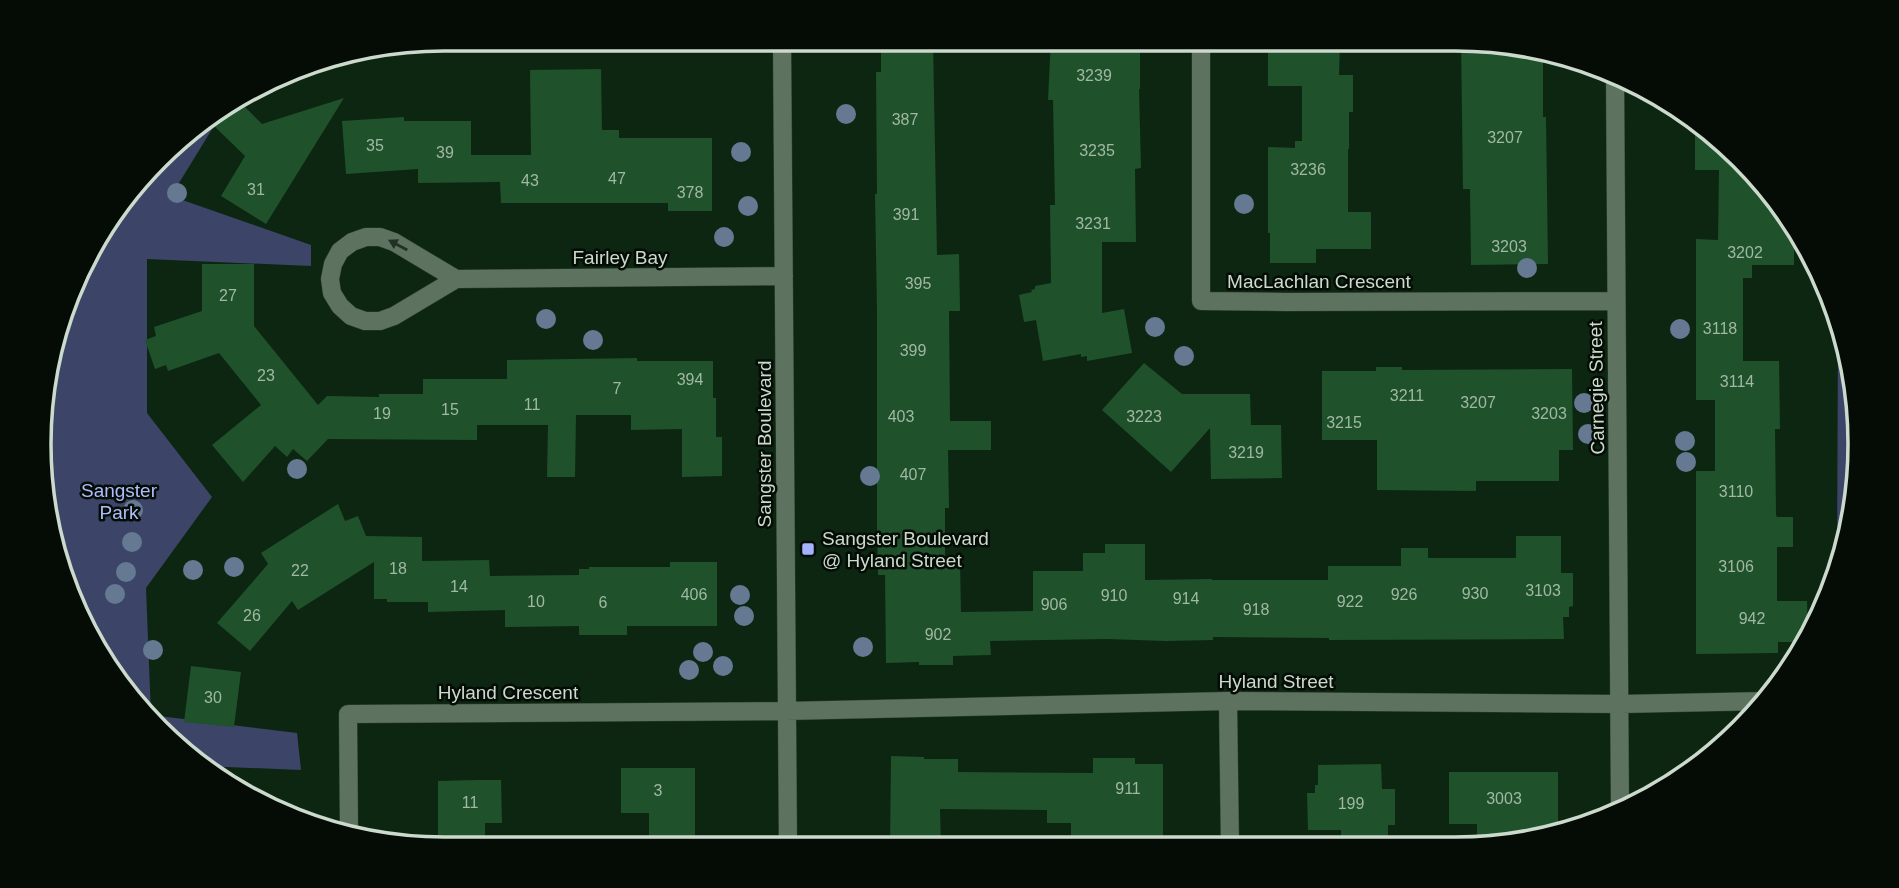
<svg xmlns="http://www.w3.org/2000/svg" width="1899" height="888" font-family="Arial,sans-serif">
<rect width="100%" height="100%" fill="#0d2612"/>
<!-- green -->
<path fill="#3c4467" d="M222 113 171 196 311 245V266L147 259V413L212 497 146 588 151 715 297 733 301 770 203 766 177 749 93 646 46 523V365L93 242 177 139Z
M1838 329 1860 444 1837 561Z"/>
<!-- building -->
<path fill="#1f512a" d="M1051 38H1104V51H1140V89H1139L1141 168 1135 169 1136 242H1102V313L1124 309 1132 353 1087 361V356L1081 357V354L1043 361 1036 320 1024 322 1019 295 1032 292 1031 290 1035 289V286L1051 283 1050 205H1055L1053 100H1048Z
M881 40 933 41 937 255 959 254 960 311H949L950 421H991V450H948L949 508H945V560H960L961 612 1033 611V571H1083V553H1105V544H1145V580L1212 579V580H1328V566H1401V548H1428V558H1516V536H1561V573H1573V606L1569 607V617H1563L1564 639 1329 640V638L1213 637V640L1166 641 1107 639 990 641 991 655 953 656V665H919V662L886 663 885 575H878L877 528V312L875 194H877L876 72H881Z
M1461 40 1543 56V117H1546L1548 264 1471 265 1470 189H1463Z
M1268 43H1340L1339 75H1353V112H1349V149H1348V212H1371V249H1316V263H1270V233H1268V147L1295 148V141H1302V86H1268Z
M601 69 602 130H619V138H712V211H668V203H501L500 182 418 183V169L346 174 342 121 404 117V121H471V155H531L530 70Z
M344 98 266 224 221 196 245 156 212 124 224 112 240 102 262 124Z
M1695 126 1741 157 1794 236V265H1752V278H1743V361H1779L1780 429H1775L1776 515 1777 517H1793V547H1777V601H1807L1808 636 1805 642H1778V653L1696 654V471H1715V400H1696V239L1718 240 1719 170H1695Z
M202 264H254V326L318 405 327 396 379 397V394H423V379H507V360L637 358V361H713V398H716V437H722V476L682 477V429L631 430V415H576L575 477H547L548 425H477V440L328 439 307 461 293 449 287 457 275 446 243 482 212 445 261 405 219 353 168 371 166 365 155 369 145 340 156 336 154 327 202 311Z
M1144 363 1182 394H1250L1251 425H1281L1282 478 1211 479 1210 428 1171 472 1102 410Z
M1376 367H1402V370L1572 369 1573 450H1559V481H1476V491L1377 490V440H1322V371H1376Z
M338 504 345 521 358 516 366 536 422 537V561L489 560 490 576 579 575V569H589V567H670V562H717V626H627V635H579V626L505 627V610L428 612V602H387V599H374V562L298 610 292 601 250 651 217 623 268 564 261 553Z
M191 666 241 672 234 727 184 722Z
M891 756 924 757V759H958V772L1093 773V758H1135V764H1163V847H1071V823H1047V810L940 809 941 848H890Z
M1381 764 1382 789H1395V825H1388V846L1341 847V830H1308L1307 793H1315V785H1318V765Z
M621 768H695V849H649V813H621Z
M1449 772H1558V833L1508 846H1477V824H1449Z
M477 780H501L502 823H485V849L438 848V781Z"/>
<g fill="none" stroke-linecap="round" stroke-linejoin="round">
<!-- minor casing -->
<g stroke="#2b4330" stroke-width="19">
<path id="minor" d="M782 39 788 848
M1201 39V301L1286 302 1616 301
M1615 73 1620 813
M456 279 394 242 380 237H366L352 242 340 251 333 264 330 279 332 293 340 306 351 316 365 321H380L394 316 456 279 784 276
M1228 701 1230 847
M349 831 348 714 786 711 1228 701 1620 704 1767 701"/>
</g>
<!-- minor -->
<use href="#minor" stroke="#5d725f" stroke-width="18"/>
</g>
<!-- trees -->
<g fill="#667993">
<circle cx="846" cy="114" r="10"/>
<circle cx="741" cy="152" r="10"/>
<circle cx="177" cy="193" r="10"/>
<circle cx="1244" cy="204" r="10"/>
<circle cx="748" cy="206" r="10"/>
<circle cx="724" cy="237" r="10"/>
<circle cx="1527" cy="268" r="10"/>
<circle cx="546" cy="319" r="10"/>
<circle cx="1155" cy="327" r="10"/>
<circle cx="1680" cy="329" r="10"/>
<circle cx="593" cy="340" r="10"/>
<circle cx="1184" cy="356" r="10"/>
<circle cx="1584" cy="403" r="10"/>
<circle cx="1588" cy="434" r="10"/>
<circle cx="1685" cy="441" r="10"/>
<circle cx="1686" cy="462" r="10"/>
<circle cx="297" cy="469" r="10"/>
<circle cx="870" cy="476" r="10"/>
<circle cx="133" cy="510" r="10"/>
<circle cx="132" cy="542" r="10"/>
<circle cx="234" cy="567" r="10"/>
<circle cx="193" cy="570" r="10"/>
<circle cx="126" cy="572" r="10"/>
<circle cx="115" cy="594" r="10"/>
<circle cx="740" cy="595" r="10"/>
<circle cx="744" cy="616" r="10"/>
<circle cx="863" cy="647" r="10"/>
<circle cx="153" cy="650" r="10"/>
<circle cx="703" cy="652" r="10"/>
<circle cx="723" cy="666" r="10"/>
<circle cx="689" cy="670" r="10"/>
</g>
<!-- one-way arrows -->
<defs><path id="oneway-solid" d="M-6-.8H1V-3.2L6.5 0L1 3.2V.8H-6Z" transform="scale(1.75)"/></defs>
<use fill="#233024" href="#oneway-solid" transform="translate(398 245) rotate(-152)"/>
<!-- markers -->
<rect fill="#a2b2fd" stroke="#040c05" stroke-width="2.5" x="801" y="542" width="14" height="14" rx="3.5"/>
<g text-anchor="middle" stroke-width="5" stroke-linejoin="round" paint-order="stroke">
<!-- number labels -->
<g font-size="16" fill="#a0b8a4">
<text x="1094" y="81">3239</text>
<text x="905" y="125">387</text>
<text x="1505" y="143">3207</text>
<text x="375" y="151">35</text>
<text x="1097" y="156">3235</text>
<text x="445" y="158">39</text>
<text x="1308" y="175">3236</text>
<text x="617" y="184">47</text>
<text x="530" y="186">43</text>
<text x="256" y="195">31</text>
<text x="690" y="198">378</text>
<text x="906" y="220">391</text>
<text x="1093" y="229">3231</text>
<text x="1509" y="252">3203</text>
<text x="1745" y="258">3202</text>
<text x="918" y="289">395</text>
<text x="228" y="301">27</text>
<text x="1720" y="334">3118</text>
<text x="913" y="356">399</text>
<text x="266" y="381">23</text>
<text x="690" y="385">394</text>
<text x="1737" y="387">3114</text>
<text x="617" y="394">7</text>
<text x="1407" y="401">3211</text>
<text x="1478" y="408">3207</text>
<text x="532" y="410">11</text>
<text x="450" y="415">15</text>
<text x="382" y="419">19</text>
<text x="1549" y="419">3203</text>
<text x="901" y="422">403</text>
<text x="1144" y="422">3223</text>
<text x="1344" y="428">3215</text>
<text x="1246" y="458">3219</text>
<text x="913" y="480">407</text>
<text x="1736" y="497">3110</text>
<text x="1736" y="572">3106</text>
<text x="398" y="574">18</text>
<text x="300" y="576">22</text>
<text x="459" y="592">14</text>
<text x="1543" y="596">3103</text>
<text x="1475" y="599">930</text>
<text x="694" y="600">406</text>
<text x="1404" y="600">926</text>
<text x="1114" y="601">910</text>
<text x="1186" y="604">914</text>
<text x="536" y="607">10</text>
<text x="1350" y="607">922</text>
<text x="603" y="608">6</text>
<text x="1054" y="610">906</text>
<text x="1256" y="615">918</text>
<text x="252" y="621">26</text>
<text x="1752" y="624">942</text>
<text x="938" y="640">902</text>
<text x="213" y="703">30</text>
<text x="1128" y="794">911</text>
<text x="658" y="796">3</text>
<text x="1504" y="804">3003</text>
<text x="470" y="808">11</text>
<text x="1351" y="809">199</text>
</g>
<!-- street labels -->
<g font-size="19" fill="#cbdacc" stroke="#040c05">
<text x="620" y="264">Fairley Bay</text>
<text x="1319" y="288">MacLachlan Crescent</text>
<text transform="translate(1596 388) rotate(-91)" y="7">Carnegie Street</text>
<text transform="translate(764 444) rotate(-90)" y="7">Sangster Boulevard</text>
<text x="1276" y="688">Hyland Street</text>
<text x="508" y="699">Hyland Crescent</text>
</g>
<!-- park labels -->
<g font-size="19" fill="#afbdfd" stroke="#040c05">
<text x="119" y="497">Sangster<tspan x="119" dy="22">Park</tspan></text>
</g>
<!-- poi labels -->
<g font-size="19" fill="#cbdacc" stroke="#040c05" text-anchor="start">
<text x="822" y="545">Sangster Boulevard<tspan x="822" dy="22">@ Hyland Street</tspan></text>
</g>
</g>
<!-- crop -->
<path d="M0 0H1899V888H0ZM444 51H1455A393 393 0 0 1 1848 444V444A393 393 0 0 1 1455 837H444A393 393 0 0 1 51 444V444A393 393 0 0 1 444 51Z" fill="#040c05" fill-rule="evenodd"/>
<path fill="none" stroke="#cbdacc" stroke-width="3.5" d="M444 51H1455A393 393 0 0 1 1848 444V444A393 393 0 0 1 1455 837H444A393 393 0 0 1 51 444V444A393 393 0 0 1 444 51Z"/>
</svg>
